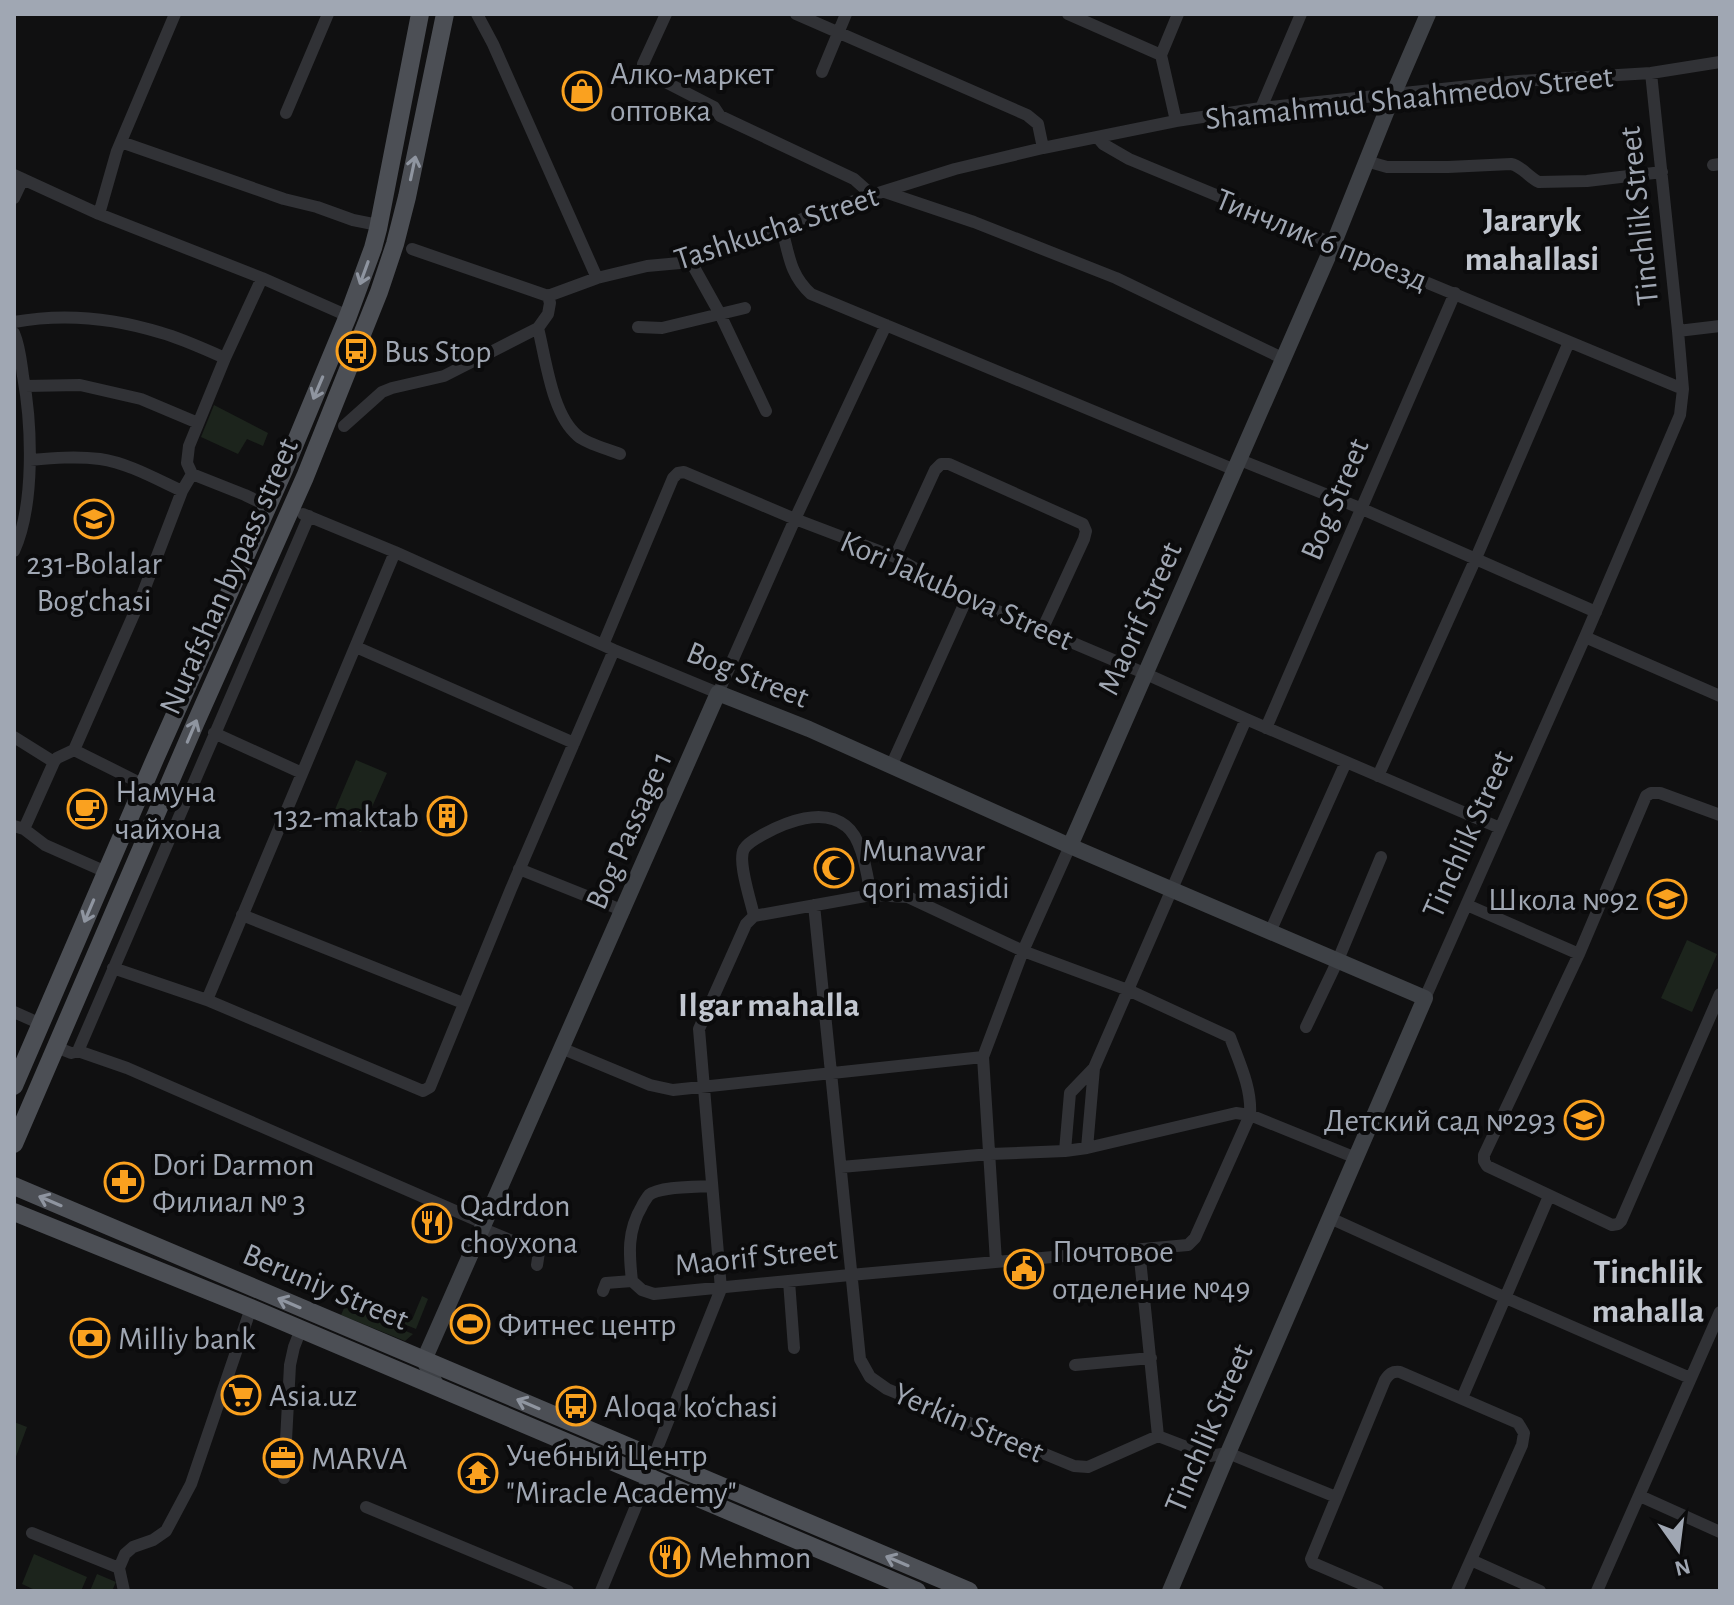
<svg xmlns="http://www.w3.org/2000/svg" width="1734" height="1605" font-family="'Alegreya Sans',sans-serif">
<rect width="100%" height="100%" fill="#101011"/>
<!-- green -->
<path fill="#1c241c" d="M214 405 268 433 263 446 247 439 238 454 201 437Z
M356 760 387 773 361 832 331 819Z
M1687 940 1717 954 1692 1012 1661 998Z
M422 1296 428 1299 416 1329 348 1301 353 1297 412 1320Z
M345 1306 413 1334 405 1341 341 1315Z
M14 1422 27 1427 14 1462Z
M34 1554 87 1577 81 1591H37L22 1584Z
M97 1574 116 1582 112 1591H90Z"/>
<g fill="none" stroke-linecap="round" stroke-linejoin="round">
<!-- street -->
<path stroke="#313236" stroke-width="12" d="M477 14 493 44 597 278
M666 14 643 64V68L646 72 714 107 720 116 854 179 872 195
M796 14 1027 115 1038 124 1043 148
M1068 14 1161 55
M1161 55 1176 121
M1161 55 1178 14
M822 72 846 14
M1261 108 1301 14
M286 113 328 14
M1098 138 1103 144 1129 159 1683 389
M121 142 284 199 317 207 353 220 378 225
M1366 161 1387 167H1448L1511 164C1522 166 1528 177 1539 182L1587 181 1662 172
M1713 165 1720 164
M14 175 99 214 262 278 348 316
M885 192 974 222 1116 278 1282 358
M14 198 23 179
M99 214 117 151 175 14
M782 229C789 255 790 275 811 294L1235 470
M412 249 548 296 597 278 647 266 691 262 782 229 804 218 872 195 955 169 1043 148 1176 121 1261 108 1518 81 1651 73 1720 62
M691 262 720 314 766 411
M14 322C63 313 114 318 162 333 183 339 204 349 225 358
M638 327 662 328 745 308
M538 328C546 360 552 415 578 436 587 444 608 449 620 454
M1678 331 1720 326
M14 333C20 347 21 362 23 376 32 425 35 505 14 551
M25 386 80 385 141 399 198 423
M344 426 382 392 392 388 444 376 538 328 548 314 550 303 548 296
M30 460C53 458 76 456 100 459 128 463 156 479 182 491L192 474 245 495 268 506
M1240 460 1360 508 1596 612
M192 474 187 463 189 446 225 358 262 278
M303 514 395 552 614 650 718 693 795 519 886 325
M895 557 935 470 941 464H949L1083 524 1086 531 1084 539 1042 630
M1585 637 1720 696
M603 645 673 478 678 473 684 472 795 519 895 557 967 598 1144 673 1246 719 1500 828
M356 647 574 743
M1266 728 1455 293
M214 733 302 773
M14 737 54 762
M74 750 144 785
M892 764 967 598
M1378 776 1476 558 1569 342
M1720 815 1660 793H1651L1646 796 1579 954 1484 1155V1161L1487 1166 1612 1225 1618 1224 1621 1221 1720 994
M14 826 24 829 45 845 106 872
M24 829 54 762 57 758 74 750 141 598 182 491
M519 869 624 911
M814 905 860 1359 870 1377 887 1389 1074 1466 1088 1467 1158 1436 1210 1456 1228 1453 1336 1497
M1467 905 1579 954
M242 915 463 1003
M754 916C751 901 737 861 744 849 748 842 757 838 764 834 786 822 823 807 846 826 863 839 867 876 871 895
M1270 932 1346 762
M113 968 207 1000 423 1091 430 1087 511 889 614 650
M1425 998 1585 637 1680 415 1683 389 1678 331 1651 73
M207 1000 395 552
M14 1012 41 1024
M1306 1027 1338 960 1381 857
M56 1047 71 1053 78 1051 127 1068 483 1223
M561 1048 650 1085 673 1090 983 1057
M78 1051 309 516
M1087 1148 1094 1068 1246 719
M1065 1151 1070 1093 1094 1068
M841 1167 990 1154 1065 1151 1087 1148 1236 1113 1250 1115 1356 1158
M1330 1218 1506 1298 1690 1378
M481 1228 539 1252
M1139 1249 1158 1436
M996 1262 983 1057 1023 951 1070 846
M537 1265 539 1252 547 1243
M789 1281 794 1348
M603 1291 606 1283 632 1281
M1075 1365 1151 1358
M1462 1398 1549 1196
M284 1478 290 1365 294 1347 301 1329
M1640 1496 1720 1532
M366 1507 568 1591
M32 1533 119 1568
M1471 1560 1540 1591
M124 1591 119 1568 125 1554 133 1547 153 1540 166 1531 191 1484 251 1308
M601 1591 648 1477 658 1446 721 1289 699 1029 746 924 754 916 871 895 908 897 1023 951 1128 990 1230 1037C1239 1062 1252 1088 1250 1115L1195 1238 1188 1245 850 1275 654 1294 642 1290 632 1281C629 1254 627 1231 642 1206 642 1205 648 1196 649 1195 660 1186 697 1187 712 1186
M1378 1591 1313 1563 1311 1559 1385 1380C1389 1374 1392 1371 1400 1372L1518 1423 1524 1433 1522 1445 1457 1591
M1597 1591 1720 1312"/>
<!-- secondary -->
<path stroke="#3e4146" stroke-width="16" d="M1070 846 1333 245 1393 95 1428 14
M437 1387 424 1360 718 693 809 729 1070 846 1425 998 1228 1453 1170 1591"/>
<!-- primary -->
<path stroke="#4c4f55" stroke-width="18" d="M14 1086 155 759 284 470 348 316 373 248 378 229 420 14
M14 1144 195 724 305 477 379 292 395 244 407 197 445 14
M14 1186 969 1591
M14 1212 251 1308 917 1591"/>
</g>
<!-- one-way arrows -->
<defs><path id="oneway-shaft" d="M-6 0H5M1.5-3L5.5 0L1.5 3" fill="none" stroke-width="1.6" stroke-linecap="round" stroke-linejoin="round" transform="scale(2)"/></defs>
<g stroke="#8f95a0">
<use href="#oneway-shaft" transform="translate(413 168) rotate(-78)"/>
<use href="#oneway-shaft" transform="translate(364 273) rotate(110)"/>
<use href="#oneway-shaft" transform="translate(318 388) rotate(113)"/>
<use href="#oneway-shaft" transform="translate(192 731) rotate(-67)"/>
<use href="#oneway-shaft" transform="translate(89 911) rotate(113)"/>
<use href="#oneway-shaft" transform="translate(50 1201) rotate(-157)"/>
<use href="#oneway-shaft" transform="translate(289 1303) rotate(-157)"/>
<use href="#oneway-shaft" transform="translate(528 1404) rotate(-157)"/>
<use href="#oneway-shaft" transform="translate(897 1561) rotate(-157)"/>
</g>
<!-- icons -->
<defs>
<g id="shop-ring" transform="scale(2)"><circle r="9.5" fill="#0b0b0c" stroke="#faa11f" stroke-width="1.5"/><path d="M-5-2.5h2.3a2.7 3.5 0 0 1 5.4 0H5L5.5 6h-11ZM-1.5-2.5h3a1.5 2.3 0 0 0-3 0Z" fill="#faa11f"/></g>
<g id="bus-ring" transform="scale(2)"><circle r="9.5" fill="#0b0b0c" stroke="#faa11f" stroke-width="1.5"/><path d="M-5-6H5V4H4V6H2V4H-2V6H-4V4H-5ZM-3.5-4V0h7V-4ZM-3.5 1.2v1.5H-2V1.2ZM2 1.2v1.5H3.5V1.2Z" fill="#faa11f"/></g>
<g id="school-ring" transform="scale(2)"><circle r="9.5" fill="#0b0b0c" stroke="#faa11f" stroke-width="1.5"/><path d="M0-5L7-2L0 1L-7-2ZM-4 1L0 2.5L4 1V4Q0 6-4 4Z" fill="#faa11f"/></g>
<g id="cafe-ring" transform="scale(2)"><circle r="9.5" fill="#0b0b0c" stroke="#faa11f" stroke-width="1.5"/><path d="M-5.5-4.5H6V0H3Q3 3.5 0 3.5H-2.5Q-5.5 3.5-5.5 0ZM3-3.2v2h1.7v-2ZM-6 4.5H4V6H-6Z" fill="#faa11f"/></g>
<g id="building-ring" transform="scale(2)"><circle r="9.5" fill="#0b0b0c" stroke="#faa11f" stroke-width="1.5"/><path d="M-4-6H4V6H1V3H-1V6H-4ZM-2.5-4.3h1.7v1.8h-1.7ZM.8-4.3h1.7v1.8H.8ZM-2.5-1h1.7V.8h-1.7ZM.8-1h1.7V.8H.8Z" fill="#faa11f"/></g>
<g id="mosque-ring" transform="scale(2)"><circle r="9.5" fill="#0b0b0c" stroke="#faa11f" stroke-width="1.5"/><path d="M3.5-4.9A6 6 0 1 0 3.5 4.9A5 5 0 1 1 3.5-4.9Z" fill="#faa11f"/></g>
<g id="pharmacy-ring" transform="scale(2)"><circle r="9.5" fill="#0b0b0c" stroke="#faa11f" stroke-width="1.5"/><path d="M-2-6h4v4h4v4h-4v4h-4v-4h-4v-4h4Z" fill="#faa11f"/></g>
<g id="restaurant-ring" transform="scale(2)"><circle r="9.5" fill="#0b0b0c" stroke="#faa11f" stroke-width="1.5"/><path d="M-5-6h1v4h1v-4h1v4h1v-4h1v5L-1.5 .5V6h-2V.5L-5-1ZM5-6V6H3V1.5H1.5Q1.5-4 5-6Z" fill="#faa11f"/></g>
<g id="civic-ring" transform="scale(2)"><circle r="9.5" fill="#0b0b0c" stroke="#faa11f" stroke-width="1.5"/><path d="M-.6-6.5H3V-4.5H.6V-3L4-1V1h2V6H-6V1h2V-1L-.6-3ZM-1.2 2.5V6h2.4V2.5Z" fill="#faa11f"/></g>
<g id="stadium-ring" transform="scale(2)"><circle r="9.5" fill="#0b0b0c" stroke="#faa11f" stroke-width="1.5"/><path d="M0-5a6.5 5 0 1 0 0 10a6.5 5 0 1 0 0-10ZM-3.5-1.8h7v3.6h-7Z" fill="#faa11f"/></g>
<g id="bank-ring" transform="scale(2)"><circle r="9.5" fill="#0b0b0c" stroke="#faa11f" stroke-width="1.5"/><path d="M-6-4H6V4H-6ZM0-2.3a2.3 2.3 0 1 0 0 4.6a2.3 2.3 0 1 0 0-4.6Z" fill="#faa11f"/></g>
<g id="supermarket-ring" transform="scale(2)"><circle r="9.5" fill="#0b0b0c" stroke="#faa11f" stroke-width="1.5"/><path d="M-6-5.5h2.5l.6 2H6L4.5 2H-2.5L-4.4-4H-6ZM-1.5 3.2a1.3 1.3 0 1 0 .1 0ZM3 3.2a1.3 1.3 0 1 0 .1 0Z" fill="#faa11f"/></g>
<g id="office-ring" transform="scale(2)"><circle r="9.5" fill="#0b0b0c" stroke="#faa11f" stroke-width="1.5"/><path d="M-6-3h4V-5.5h4V-3h4V5H-6ZM-1-4.5V-3h2v-1.5ZM-6 0V1H6V0Z" fill="#faa11f"/></g>
<g id="temple-ring" transform="scale(2)"><circle r="9.5" fill="#0b0b0c" stroke="#faa11f" stroke-width="1.5"/><path d="M0-6L5-2H3V0L6.5 2.5H4V6H1.5V3h-3V6H-4V2.5H-6.5L-3 0V-2H-5Z" fill="#faa11f"/></g>
</defs>
<g fill-rule="evenodd">
<use href="#shop-ring" x="582" y="91"/>
<use href="#bus-ring" x="356" y="351"/>
<use href="#school-ring" x="94" y="519"/>
<use href="#cafe-ring" x="87" y="809"/>
<use href="#building-ring" x="447" y="816"/>
<use href="#mosque-ring" x="834" y="868"/>
<use href="#school-ring" x="1667" y="899"/>
<use href="#school-ring" x="1584" y="1120"/>
<use href="#pharmacy-ring" x="124" y="1182"/>
<use href="#restaurant-ring" x="432" y="1223"/>
<use href="#civic-ring" x="1024" y="1269"/>
<use href="#stadium-ring" x="470" y="1324"/>
<use href="#bank-ring" x="90" y="1338"/>
<use href="#supermarket-ring" x="241" y="1395"/>
<use href="#bus-ring" x="576" y="1406"/>
<use href="#office-ring" x="283" y="1458"/>
<use href="#temple-ring" x="478" y="1473"/>
<use href="#restaurant-ring" x="670" y="1557"/>
</g>
<g text-anchor="middle" stroke-width="8" stroke-linejoin="round" paint-order="stroke">
<!-- poi labels -->
<g font-size="32" fill="#a0a7b3" stroke="#0b0b0c" text-anchor="start">
<text x="610" y="84">Алко-маркет<tspan x="610" dy="37">оптовка</tspan></text>
<text x="384" y="362">Bus Stop</text>
<text x="94" y="574" text-anchor="middle">231-Bolalar<tspan x="94" dy="37">Bog'chasi</tspan></text>
<text x="115" y="802">Намуна<tspan x="115" dy="37">чайхона</tspan></text>
<text x="419" y="827" text-anchor="end">132-maktab</text>
<text x="862" y="861">Munavvar<tspan x="862" dy="37">qori masjidi</tspan></text>
<text x="1639" y="910" text-anchor="end">Школа №92</text>
<text x="1556" y="1131" text-anchor="end">Детский сад №293</text>
<text x="152" y="1175">Dori Darmon<tspan x="152" dy="37">Филиал № 3</tspan></text>
<text x="460" y="1216">Qadrdon<tspan x="460" dy="37">choyxona</tspan></text>
<text x="1052" y="1262">Почтовое<tspan x="1052" dy="37">отделение №49</tspan></text>
<text x="498" y="1335">Фитнес центр</text>
<text x="118" y="1349">Milliy bank</text>
<text x="269" y="1406">Asia.uz</text>
<text x="604" y="1417">Aloqa ko‘chasi</text>
<text x="506" y="1466">Учебный Центр<tspan x="506" dy="37">"Miracle Academy"</tspan></text>
<text x="311" y="1469">MARVA</text>
<text x="698" y="1568">Mehmon</text>
</g>
<!-- street labels -->
<g font-size="32" fill="#a0a7b3" stroke="#0b0b0c">
<text transform="translate(1409 97) rotate(-6)" y="11">Shamahmud Shaahmedov Street</text>
<text transform="translate(1638 216) rotate(-96)" y="11">Tinchlik Street</text>
<text transform="translate(776 227) rotate(-18)" y="11">Tashkucha Street</text>
<text transform="translate(1322 239) rotate(22)" y="11">Тинчлик 6 проезд</text>
<text transform="translate(1334 499) rotate(-67)" y="11">Bog Street</text>
<text transform="translate(228 576) rotate(-66)" y="11">Nurafshan bypass street</text>
<text transform="translate(957 590) rotate(24)" y="11">Kori Jakubova Street</text>
<text transform="translate(1139 618) rotate(-66)" y="11">Maorif Street</text>
<text transform="translate(748 674) rotate(22)" y="11">Bog Street</text>
<text transform="translate(628 830) rotate(-66)" y="11">Bog Passage 1</text>
<text transform="translate(1467 834) rotate(-66)" y="11">Tinchlik Street</text>
<text transform="translate(756 1256) rotate(-6)" y="11">Maorif Street</text>
<text transform="translate(326 1286) rotate(23)" y="11">Beruniy Street</text>
<text transform="translate(969 1422) rotate(23)" y="11">Yerkin Street</text>
<text transform="translate(1208 1428) rotate(-67)" y="11">Tinchlik Street</text>
</g>
<!-- neighbourhood labels -->
<g font-size="34" font-weight="bold" fill="#c1c6cf" stroke="#0b0b0c">
<text x="1532" y="231">Jararyk<tspan x="1532" dy="39">mahallasi</tspan></text>
<text x="769" y="1016">Ilgar mahalla</text>
<text x="1648" y="1283">Tinchlik<tspan x="1648" dy="39">mahalla</tspan></text>
</g>
</g>
<!-- border -->
<rect width="1734" height="1605" fill="none" stroke="#a0a7b3" stroke-width="32"/>
<!-- north arrow -->
<g transform="translate(1678 1549) rotate(166)" stroke="#0b0b0c" stroke-width="6" paint-order="stroke">
<path d="M0-6L14 30L0 20L-14 30Z" fill="#a0a7b3"/>
<text y="-12" font-size="22" font-weight="bold" text-anchor="middle" fill="#a0a7b3">N</text>
</g>
</svg>
